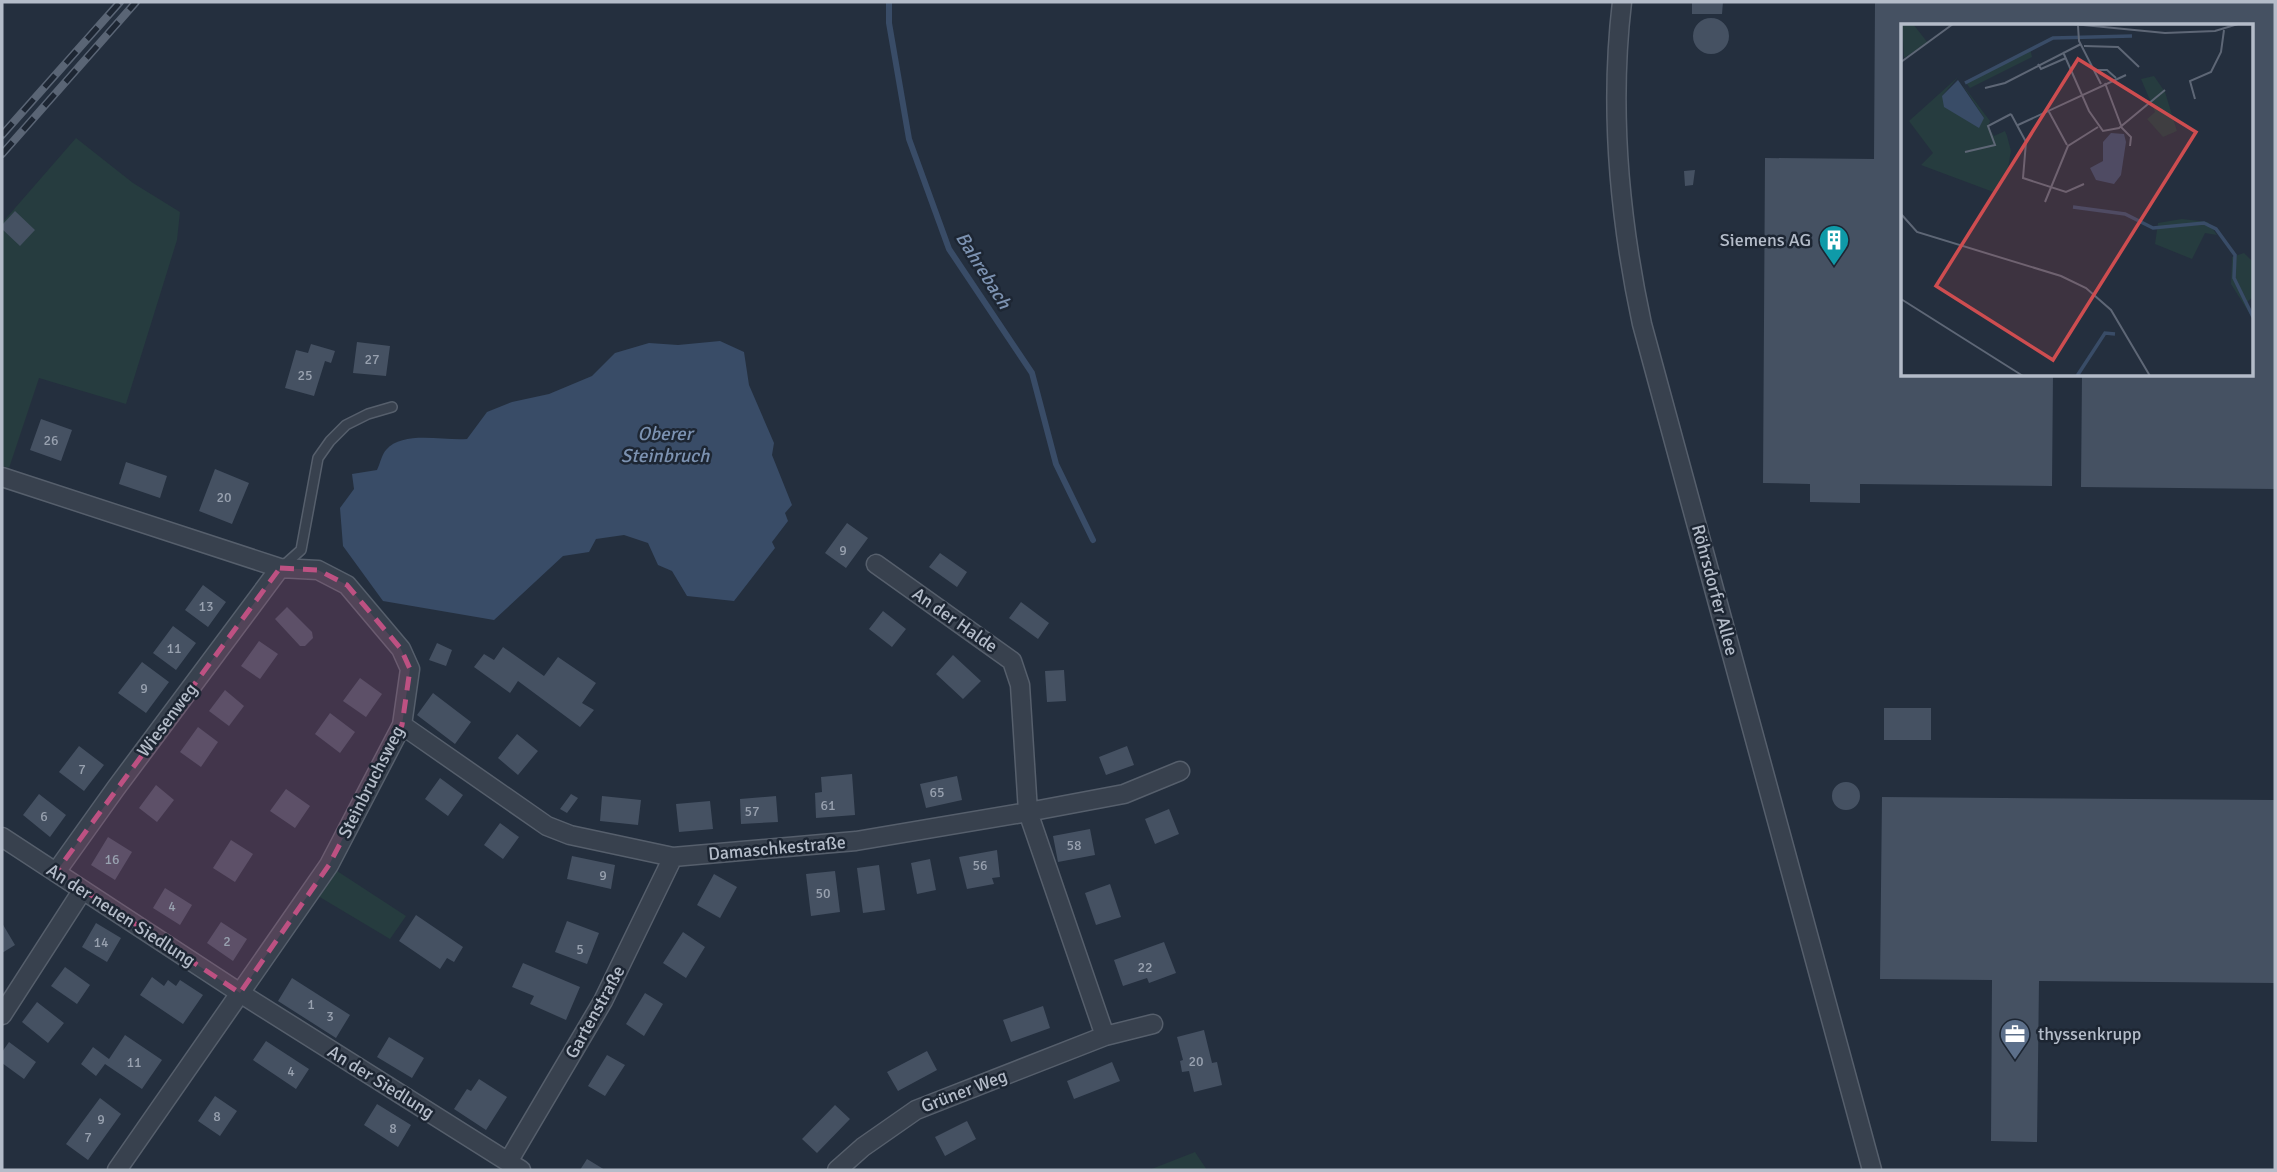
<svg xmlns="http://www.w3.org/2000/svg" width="2277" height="1172" font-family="Signika,sans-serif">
<rect width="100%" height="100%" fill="#242f3e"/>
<!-- green -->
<path fill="#263c3f" d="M76 138 133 183 180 212 177 240 126 404 39 378 9 468 2 466V223Z
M334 869 406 916 390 939 318 896Z
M1195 1152 1207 1170H1149Z"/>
<!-- water -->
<path fill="#394c67" d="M720 341 744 352 749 385 774 443 772 455 792 505 785 513 788 521 772 542 775 548 734 601 687 596 672 571 658 565 648 543 624 535 596 539 589 552 563 556 494 620 383 601 343 546 340 508 354 489 352 474 377 470C380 464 382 454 386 450 403 430 443 441 467 439L487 412 512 402 549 394 592 376 615 353 649 343 678 345Z"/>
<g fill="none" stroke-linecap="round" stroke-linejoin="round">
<!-- stream -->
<path stroke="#394c67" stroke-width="6" d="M889 2V23L909 139 949 249 1032 373 1056 464 1093 540"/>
</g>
<!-- building -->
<path fill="#455162" d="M1692 2H1723L1722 14H1692Z
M1875 2H2275V489L2081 487 2082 374H2251V26H2085V23H2056V26H1902V374H2053L2052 486 1860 484V503L1810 502V484L1763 483 1765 158 1874 159Z
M1693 36a18 18 0 1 1 36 0a18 18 0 1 1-36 0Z
M1695 170 1693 185 1685 186 1684 171Z
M15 211 35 230 20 246 2 229V225Z
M357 342 390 346 386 376 353 373Z
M311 344 335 351 331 363 325 361 314 396 285 388 296 350 308 353Z
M41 419 72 430 61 461 30 450Z
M126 462 167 476 160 498 119 484Z
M215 469 249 483 232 524 199 511Z
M847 523 868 538 846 568 825 553Z
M940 553 967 572 957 587 929 567Z
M203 585 226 602 208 627 185 610Z
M1021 602 1049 623 1038 639 1009 618Z
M287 607 312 632 313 638 305 646H300L275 619Z
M883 611 906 629 892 647 869 629Z
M173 626 196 643 176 670 153 653Z
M259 641 278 654 260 679 241 666Z
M437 643 452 650 446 666 429 660Z
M503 647 544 676 558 657 596 683 582 703 594 710 580 727 518 681 510 693 474 667 484 654 494 660Z
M953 655 981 681 963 699 936 674Z
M142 662 169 682 146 713 118 693Z
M1064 670 1066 701 1047 702 1045 671Z
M360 678 382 694 366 717 343 701Z
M225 690 244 706 229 726 209 711Z
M433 693 471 722 455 744 417 715Z
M1884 708H1931V740H1884Z
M330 713 355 732 340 753 315 734Z
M198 727 218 742 201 767 180 752Z
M517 734 538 751 518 775 498 758Z
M79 746 104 765 84 791 59 772Z
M1127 746 1134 765 1106 775 1099 757Z
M852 774 855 815 816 818 815 793 822 792 821 777Z
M957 776 962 800 926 808 920 784Z
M440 778 463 795 448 816 425 799Z
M1832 796a14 14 0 1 1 28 0a14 14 0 1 1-28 0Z
M156 785 174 800 157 822 139 808Z
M286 789 310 806 295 828 270 811Z
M39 794 66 815 50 837 23 815Z
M571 794 578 798 567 813 560 809Z
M602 796 641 800 638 825 600 821Z
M776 796 778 822 741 824 740 799Z
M1882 797 2275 800V983L2039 981 2037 1142 1991 1141 1992 980 1880 979Z
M710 801 713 829 679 832 676 804Z
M1169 809 1179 834 1155 844 1145 819Z
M500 823 519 837 503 859 484 845Z
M1090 829 1095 855 1058 862 1053 836Z
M108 837 132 852 115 880 91 865Z
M231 840 253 854 235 882 213 868Z
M997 850 1000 877 992 878 994 884 967 889 959 857Z
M572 856 615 865 611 889 567 879Z
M930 859 936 890 917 894 911 863Z
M879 865 885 910 863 913 857 868Z
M835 871 840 912 811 916 806 874Z
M714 874 737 887 720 918 697 905Z
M1110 884 1121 917 1096 925 1085 893Z
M165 888 192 905 180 925 153 908Z
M416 915 463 947 454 962 447 958 440 969 399 941Z
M567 921 599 933 587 964 555 952Z
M221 922 247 939 233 961 207 943Z
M2 923 15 945 2 953Z
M96 923 121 938 107 962 82 947Z
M683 932 705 947 686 978 663 963Z
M1164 942 1176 973 1149 983 1147 978 1123 986 1114 960Z
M523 963 580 987 566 1020 530 1004 534 996 512 987Z
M65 967 90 985 77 1004 51 986Z
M152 977 164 986 168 980 176 986 180 980 203 995 183 1024 140 995Z
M292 978 350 1015 336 1038 278 1001Z
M645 993 663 1004 644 1036 626 1024Z
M37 1002 64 1023 48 1043 22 1022Z
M1043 1006 1050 1028 1011 1042 1003 1020Z
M1204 1030 1212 1063 1217 1062 1222 1085 1194 1092 1189 1071 1182 1072 1180 1061 1183 1060 1177 1037Z
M125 1035 162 1060 142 1089 105 1064 96 1076 81 1064 93 1047 109 1059Z
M389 1037 424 1058 412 1078 377 1057Z
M266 1041 309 1069 296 1089 253 1060Z
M9 1042 36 1062 24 1079 2 1063V1052Z
M927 1051 937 1070 898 1091 887 1072Z
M607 1055 625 1065 605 1096 588 1086Z
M1112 1062 1120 1081 1074 1099 1067 1081Z
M479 1079 507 1097 486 1130 454 1109 467 1089 471 1091Z
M215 1096 237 1111 220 1136 198 1121Z
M100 1098 121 1114 88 1160 66 1144Z
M377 1104 411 1125 398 1147 364 1125Z
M835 1105 850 1119 817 1153 802 1139Z
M967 1121 976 1139 945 1156 935 1137Z
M587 1159 605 1170H580Z"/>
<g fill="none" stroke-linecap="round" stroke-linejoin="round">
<!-- service casing -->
<g stroke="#565f6c" stroke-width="12">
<path id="service" d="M282 567 301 550 318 458 330 441 346 425 368 414 392 407"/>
</g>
<!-- minor casing -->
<g stroke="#565f6c" stroke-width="21">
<path id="minor" d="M1622 2C1609 111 1619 217 1642 324L1872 1170
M2 477 280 568 318 570 347 585 401 649 410 669 402 725 329 865 117 1170
M402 725 547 826 570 835 673 857 856 841 1028 812 1124 794 1180 771
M2 837 240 993 521 1170
M56 872 116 788 280 568
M2 1015 82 891
M1105 1036 1153 1024
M508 1162 603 1001 673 857
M837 1170 863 1147 916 1110 1105 1036 1028 812 1020 685 1012 661 876 564"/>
</g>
<!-- service -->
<use href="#service" stroke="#38414e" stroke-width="9"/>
<!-- minor -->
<use href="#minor" stroke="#38414e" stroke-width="18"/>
<!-- rail casing -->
<g stroke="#5a6575" stroke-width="8">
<path id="rail" d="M2 135 120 2
M2 154 136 2"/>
</g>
<!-- rail -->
<use href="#rail" stroke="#1d2633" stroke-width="5" stroke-dasharray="16" stroke-linecap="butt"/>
</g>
<!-- marked area -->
<path fill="#bd5182" fill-opacity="0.2" stroke="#bd5182" stroke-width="5" stroke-dasharray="14 9" stroke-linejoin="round" d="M280 568 318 570 347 585 401 649 410 669 402 725 329 865 240 993 56 872Z"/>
<!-- icons -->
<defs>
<g id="building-pin" transform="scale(1.575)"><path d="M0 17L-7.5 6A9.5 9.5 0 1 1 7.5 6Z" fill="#0f9aa8" stroke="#1d2633"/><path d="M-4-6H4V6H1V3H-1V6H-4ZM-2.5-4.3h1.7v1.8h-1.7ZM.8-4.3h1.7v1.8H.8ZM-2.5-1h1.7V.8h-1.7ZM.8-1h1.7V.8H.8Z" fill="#fff"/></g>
<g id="office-pin" transform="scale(1.575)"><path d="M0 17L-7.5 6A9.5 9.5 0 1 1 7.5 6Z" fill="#5c6f8a" stroke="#1d2633"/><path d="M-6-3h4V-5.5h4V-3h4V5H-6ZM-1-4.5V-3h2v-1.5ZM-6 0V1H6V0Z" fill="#fff"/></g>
</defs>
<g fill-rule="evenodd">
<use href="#building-pin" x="1834" y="240"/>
<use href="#office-pin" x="2015" y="1034"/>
</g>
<g text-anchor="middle" stroke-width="5" stroke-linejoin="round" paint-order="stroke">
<!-- number labels -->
<g font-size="14" fill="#98a1af">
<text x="372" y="364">27</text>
<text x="305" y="380">25</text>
<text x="51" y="445">26</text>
<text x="224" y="502">20</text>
<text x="843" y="555">9</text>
<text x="206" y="611">13</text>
<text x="174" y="653">11</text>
<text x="144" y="693">9</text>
<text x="82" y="774">7</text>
<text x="937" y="797">65</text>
<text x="828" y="810">61</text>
<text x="752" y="816">57</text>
<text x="44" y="821">6</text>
<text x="1074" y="850">58</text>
<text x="112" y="864">16</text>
<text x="980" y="870">56</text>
<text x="603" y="880">9</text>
<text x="823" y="898">50</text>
<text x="172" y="911">4</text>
<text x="227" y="946">2</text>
<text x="101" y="947">14</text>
<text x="580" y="954">5</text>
<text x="1145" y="972">22</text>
<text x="311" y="1009">1</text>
<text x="330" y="1021">3</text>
<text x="1196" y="1066">20</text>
<text x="134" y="1067">11</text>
<text x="291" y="1076">4</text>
<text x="217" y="1121">8</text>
<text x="101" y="1124">9</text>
<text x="393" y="1133">8</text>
<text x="88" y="1142">7</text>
</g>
<!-- poi labels -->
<g font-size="18" fill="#b4bcc9" stroke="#1d2633" text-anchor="end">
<text x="1811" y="246">Siemens AG</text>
<text x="2038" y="1040" text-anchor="start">thyssenkrupp</text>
</g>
<!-- street labels -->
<g font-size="18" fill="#b4bcc9" stroke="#1d2633">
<text transform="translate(1715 590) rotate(75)" y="6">Röhrsdorfer Allee</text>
<text transform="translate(955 620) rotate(35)" y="6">An der Halde</text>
<text transform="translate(167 720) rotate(-53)" y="6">Wiesenweg</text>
<text transform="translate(371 782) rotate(-63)" y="6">Steinbruchsweg</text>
<text transform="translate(777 848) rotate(-5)" y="6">Damaschkestraße</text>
<text transform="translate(121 915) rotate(33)" y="6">An der neuen Siedlung</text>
<text transform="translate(595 1012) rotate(-61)" y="6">Gartenstraße</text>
<text transform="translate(381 1082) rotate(32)" y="6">An der Siedlung</text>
<text transform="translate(964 1091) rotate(-21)" y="6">Grüner Weg</text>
</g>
<!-- water labels -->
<g font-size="19" font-style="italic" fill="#7c92b1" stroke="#1d2633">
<text transform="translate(984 270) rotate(58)" y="7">Bahrebach</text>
<text x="665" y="440">Oberer<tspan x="665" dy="22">Steinbruch</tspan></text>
</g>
</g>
<!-- overview -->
<g transform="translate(1901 24)">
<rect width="352" height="352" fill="#242f3e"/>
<path d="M1 0H12L27 19 3 34ZM129 24 131 33 69 64 65 59ZM253 52 264 68 276 107 262 113 246 95 254 88 240 55ZM57 53 41 72 71 97 83 94 61 60 89 97 87 102 93 112 104 107 106 112 110 127 105 155 99 156 95 169 20 141 32 129 8 97ZM281 195 307 198 316 211 304 209 291 235 254 220 257 199ZM343 229 352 238V273L346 278 352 295 330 260 331 233Z" fill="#263c3f"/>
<path d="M57 56 83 94 78 104 43 83 41 72ZM210 109 223 110 225 118 220 151 213 160 195 156 189 144 202 137V118Z" fill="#394c67"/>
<path fill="none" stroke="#394c67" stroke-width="3.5" d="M64 59 152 14 231 12M172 183 224 190 252 204 303 199 315 205 334 231 333 254 352 293M176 352 204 309 214 310"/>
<path fill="none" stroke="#5e6776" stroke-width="2" d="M172 0 264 9 314 7 337 0M177 2 178 17 200 60M183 22 217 23 238 43M162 28 188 87 202 107 218 104 264 66M0 38 52 0M137 40 140 45 165 34M193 46H206L215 54M204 59 221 104 230 113 229 122M84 64 104 59 180 20M294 75 289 57 310 48 320 28 323 6M147 86 166 121M110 90 125 118 122 154 165 168 183 160M117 101 225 51M64 128 94 121 87 102 110 90M144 178 167 122 197 103M0 190 16 208 160 252 185 264 210 286 249 352M0 275 122 352"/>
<path fill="#ce4d50" fill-opacity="0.15" stroke="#ce4d50" stroke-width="3.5" d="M177 35 295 108 152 336 35 262Z"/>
<rect width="352" height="352" fill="none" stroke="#b4bcc9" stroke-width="3.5"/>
</g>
<!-- border -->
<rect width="2277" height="1172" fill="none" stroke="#b4bcc9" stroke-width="7"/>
</svg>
